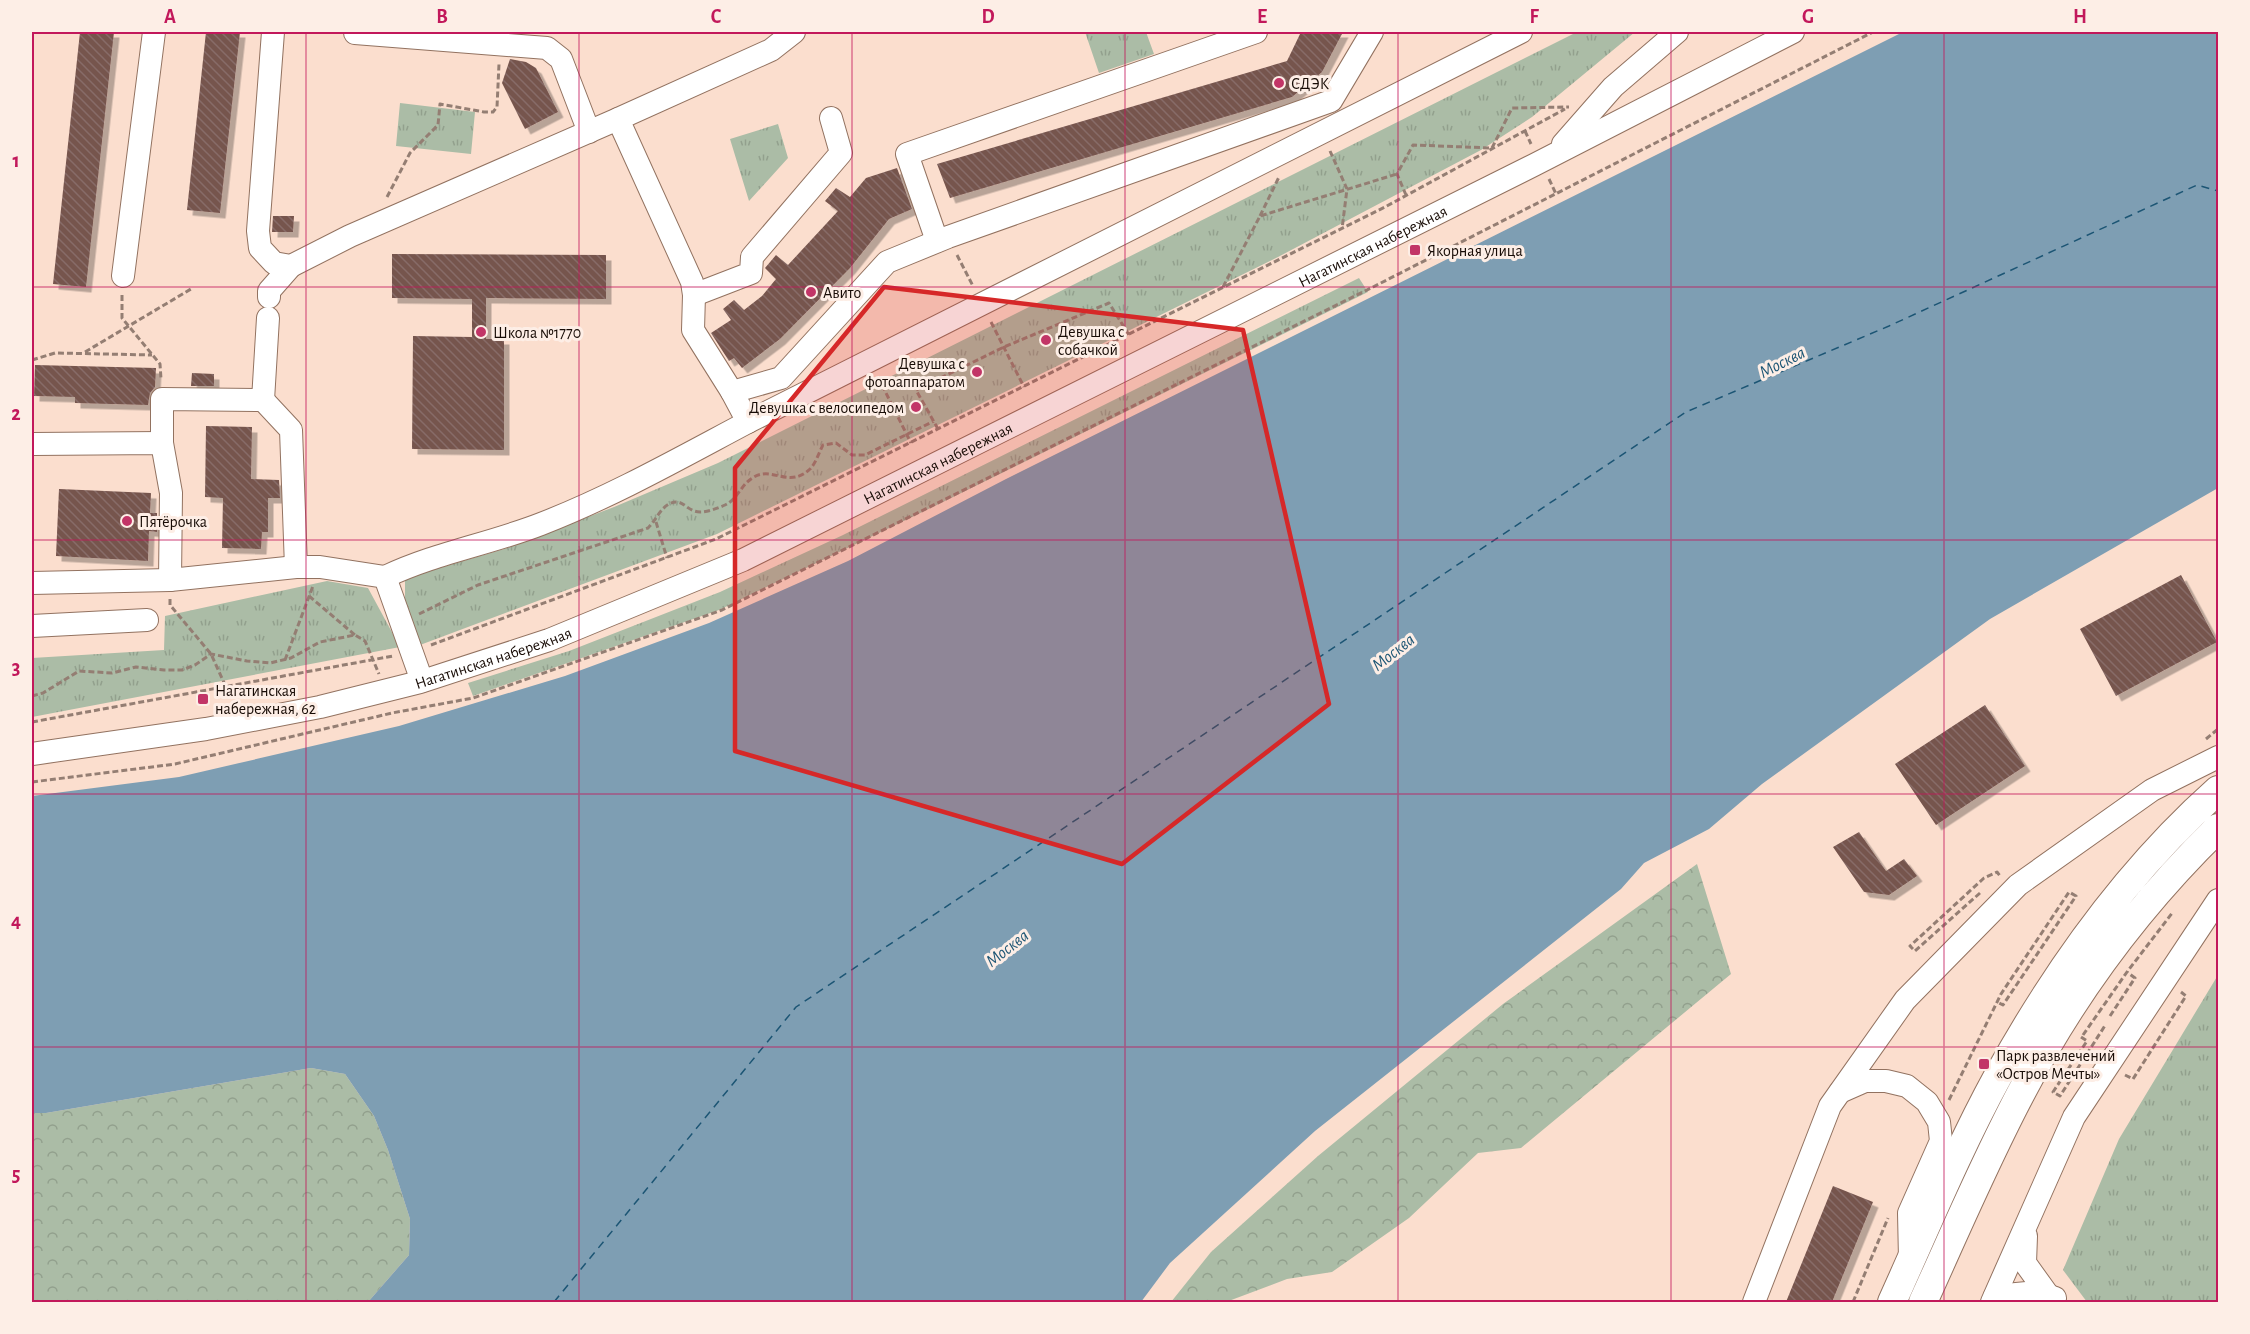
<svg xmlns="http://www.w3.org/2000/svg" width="2250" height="1334" font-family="'Alegreya Sans',sans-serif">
<defs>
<pattern id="grass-tufts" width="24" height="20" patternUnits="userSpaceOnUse" patternTransform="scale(1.5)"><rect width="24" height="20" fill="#abbca6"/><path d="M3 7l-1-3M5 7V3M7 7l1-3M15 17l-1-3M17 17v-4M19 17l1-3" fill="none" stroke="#92a08d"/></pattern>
<pattern id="forest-crowns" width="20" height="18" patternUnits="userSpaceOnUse" patternTransform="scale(1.5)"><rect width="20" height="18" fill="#abbca6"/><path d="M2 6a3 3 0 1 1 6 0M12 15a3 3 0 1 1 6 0" fill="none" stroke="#92a08d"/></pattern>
<pattern id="building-back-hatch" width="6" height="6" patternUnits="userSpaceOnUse" patternTransform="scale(1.5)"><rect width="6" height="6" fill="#76544d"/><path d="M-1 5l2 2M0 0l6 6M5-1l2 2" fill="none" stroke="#876c67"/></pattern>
<filter id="shadow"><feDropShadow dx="5.5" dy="5.5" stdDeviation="0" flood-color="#0004"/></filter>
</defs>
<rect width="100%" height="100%" fill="#fbdece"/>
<!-- grass -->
<path fill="url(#grass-tufts)" d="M1085 32H1146L1154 54 1099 73Z
M1577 32H1635L1532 117 1481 150 1278 257 717 534 420 645 405 608V578L504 549 614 507 718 463Z
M400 103 475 112 471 154 396 146Z
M778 124 788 158 749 201 730 139Z
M1359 278 1368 292 941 503 719 610 473 696 468 683 569 651 720 592 843 535Z
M327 581 368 588 400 647 32 717V658L164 650 165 616Z
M2218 975V1302H2087L2063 1270 2119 1139Z"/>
<!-- forest -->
<path fill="url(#forest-crowns)" d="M1697 864 1731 974 1521 1148 1478 1153 1409 1218 1332 1272 1287 1279 1226 1302H1171L1211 1252 1318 1156 1503 1004Z
M311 1068 345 1074 374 1116 388 1150 410 1219 409 1255 368 1302H37L32 1300V1113H46Z"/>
<!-- water -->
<path fill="#7e9eb3" d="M1903 32H2218V488L1990 619 1762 784 1709 829 1644 863 1621 889 1315 1131 1170 1263 1141 1302H368L409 1255 410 1219 388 1150 374 1116 345 1074 311 1068 46 1113H32V796L179 777 399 726 565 676 709 623 848 561 1006 479Z"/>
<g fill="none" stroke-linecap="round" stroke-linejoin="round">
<!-- ferry -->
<path stroke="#1c5574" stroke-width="1.5" stroke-dasharray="8 6" stroke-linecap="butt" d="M554 1302 796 1007 1686 412 1889 326 2197 185 2218 191"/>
</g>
<!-- building -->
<path fill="url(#building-back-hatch)" filter="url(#shadow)" d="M80 32H114L86 287 53 284Z
M206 32H240L220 213 187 210Z
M1301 32H1343L1322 72 1292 97 950 198 937 164 1287 61Z
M510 59 526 62 536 68 558 112 525 129 502 83Z
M897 168 912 209 889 219 850 268 780 339 742 368 734 358 729 361 711 333 731 320 723 309 734 300 744 310 762 296 776 279 765 268 776 255 788 265 838 211 825 201 836 188 850 197 866 178Z
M273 216H294L293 232H272Z
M392 254 606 255V299L486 298V339H504V450L412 449 413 336 472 337V299L392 298Z
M35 365 156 368 155 387 150 393 148 405 75 403V397L34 396Z
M192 373 214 374V386H191Z
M206 426 252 427 251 479 279 480 280 498H268V532H262L261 549 222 548 223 498 205 497Z
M59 489 151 493 150 513H157V532L149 531 148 561 56 556Z
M2181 575 2217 642 2116 696 2080 629Z
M1985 705 2025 766 1936 825 1895 764Z
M1859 832 1886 871 1904 859 1917 876 1889 895 1864 892 1833 847Z
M1833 1186 1873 1202 1832 1302H1786Z"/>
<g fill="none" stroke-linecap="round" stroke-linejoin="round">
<!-- minor casing -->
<g stroke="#927260" stroke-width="24">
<g id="minor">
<path d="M273 32 258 231 260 248 274 263 291 266 350 236 618 119"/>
<path d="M794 32 771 50 618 119 692 282 694 295 693 330 732 392 781 378 887 262 948 237 1331 101 1372 32"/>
<path d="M355 33 547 48 561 59 589 132"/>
<path d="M1563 144 1613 87 1677 32"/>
<path d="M937 241 907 154 1256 32"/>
<path d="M123 276 154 32"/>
<path d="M694 295 751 273 752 257 841 153 831 118"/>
<path d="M269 297V291L291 266"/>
<path d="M732 392 748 422 1521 32"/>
<path d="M263 400 268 318"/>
<path d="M162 443V399L263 400 291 430 296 567"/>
<path d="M32 444 162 443 171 493 170 580 296 567H320L385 577 422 681"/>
<path d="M385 577C435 553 490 544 541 524 613 496 680 458 748 422"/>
<path d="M32 583 170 580"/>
<path d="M32 626 147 620"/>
<path id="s1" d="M32 754 206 729 320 707 420 682 549 640 743 560 1534 165 1793 32"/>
<path d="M1840 1092 1865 1081H1886L1907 1086 1927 1102 1939 1122 1941 1141 1909 1213 1910 1259"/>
<path d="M2026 1236 2025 1263 2048 1295"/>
<path d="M1995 1296 2037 1292 2055 1298"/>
<path d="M1754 1302 1830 1106 1905 1000 2018 885 2152 790 2218 757"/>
<path d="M1992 1302 2074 1117 2218 900"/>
</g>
</g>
<!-- major casing -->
<g stroke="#927260" stroke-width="30">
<path id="major" d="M1892 1302C1926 1227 1958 1149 1998 1076 2056 971 2128 870 2218 790
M1923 1302C1955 1232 1985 1161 2021 1093 2072 995 2139 905 2218 828"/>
</g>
<!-- path -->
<path stroke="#947e73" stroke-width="3" stroke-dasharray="6 3" stroke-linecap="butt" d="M1525 131 1531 144
M1330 151 1347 189 1342 229
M1549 179 1556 194
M1406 195 1397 174 1413 145 1492 148 1512 108 1569 107
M387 197 410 153 438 125 440 104 484 112H493L497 107 499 64
M1260 216 1279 177
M957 255 973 286
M1223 287 1260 216 1397 174
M122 295V318L160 364 161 379
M991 322 1024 387
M85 352 191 289
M32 360 55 353 152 355
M878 377 911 443
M938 429 916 390 1004 347 1109 303 1129 335
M656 522 667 558
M309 596 355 635
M170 599V605L211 654 226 687
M419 614 478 585 648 528C656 520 660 509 669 504 681 498 684 507 694 511 703 514 716 509 725 505 738 499 741 484 754 477 773 466 789 489 810 469 816 463 819 452 823 445L836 443 852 455H865L934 421
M431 645 716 539 1385 207 1565 109
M285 660 313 586
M32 696 43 693 79 671 112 673 136 667 164 670H182L195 665 211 654 247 661 270 663 291 658 320 642 355 635 365 641 379 674
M32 722 393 656
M2206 739 2218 729
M32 782 175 764 392 713 473 698 722 610 1373 287 1873 32
M1980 893 1915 951 1910 946 1984 878 1997 872 2000 876
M2110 1016 2135 978 2127 972
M2083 1035 2127 972 2173 912
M2081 1037 2087 1041 2053 1092 2060 1096 2106 1024
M2125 1075 2133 1079 2186 996 2181 992
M1949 1100 2001 994 2069 892 2076 896 2003 1005 1997 1002
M1853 1302 1888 1218"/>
<!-- minor -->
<use href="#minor" stroke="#fff" stroke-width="22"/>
<!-- major -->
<use href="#major" stroke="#fff" stroke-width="28"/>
</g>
<!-- marked area -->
<path fill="#d62828" fill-opacity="0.2" stroke="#d62828" stroke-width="4.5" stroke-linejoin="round" d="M884 287 1243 330 1329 704 1122 864 735 751V468Z"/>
<!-- grid -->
<path fill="none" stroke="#c2185b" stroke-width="1.5" stroke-opacity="0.55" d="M306 32V1302M579 32V1302M852 32V1302M1125 32V1302M1398 32V1302M1671 32V1302M1944 32V1302M32 287H2218M32 540H2218M32 794H2218M32 1047H2218"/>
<!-- markers -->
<g fill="#c23567" stroke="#fdeee6" stroke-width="2">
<circle cx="1279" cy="83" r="6"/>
<rect x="1409" y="244" width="12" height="12" rx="3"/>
<circle cx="811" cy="292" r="6"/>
<circle cx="481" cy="332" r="6"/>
<circle cx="1046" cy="340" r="6"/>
<circle cx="977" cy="372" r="6"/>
<circle cx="916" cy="407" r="6"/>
<circle cx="127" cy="521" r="6"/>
<rect x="197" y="693" width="12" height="12" rx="3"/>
<rect x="1978" y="1058" width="12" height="12" rx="3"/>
</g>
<g text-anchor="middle" stroke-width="6" stroke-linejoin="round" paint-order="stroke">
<!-- poi labels -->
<g font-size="16" fill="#170b05" stroke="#fdeee6" text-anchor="start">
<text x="1291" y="89">СДЭК</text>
<text x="1427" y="256">Якорная улица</text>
<text x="823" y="298">Авито</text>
<text x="1058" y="337">Девушка с<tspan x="1058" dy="18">собачкой</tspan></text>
<text x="493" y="338">Школа №1770</text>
<text x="965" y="369" text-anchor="end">Девушка с<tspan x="965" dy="18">фотоаппаратом</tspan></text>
<text x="904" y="413" text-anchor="end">Девушка с велосипедом</text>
<text x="139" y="527">Пятёрочка</text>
<text x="215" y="696">Нагатинская<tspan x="215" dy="18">набережная, 62</tspan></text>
<text x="1996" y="1061">Парк развлечений<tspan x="1996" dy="18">«Остров Мечты»</tspan></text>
</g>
<!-- street labels -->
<g font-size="16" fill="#170b05" stroke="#fdeee6">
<text dy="6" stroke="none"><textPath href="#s1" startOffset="1444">Нагатинская набережная</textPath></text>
<text dy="6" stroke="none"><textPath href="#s1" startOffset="958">Нагатинская набережная</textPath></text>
<text dy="6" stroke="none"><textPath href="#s1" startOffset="472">Нагатинская набережная</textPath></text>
</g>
<!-- water labels -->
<g font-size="18" font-style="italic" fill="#1c5574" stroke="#fdeee6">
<text transform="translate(1782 362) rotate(-27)" y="6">Москва</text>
<text transform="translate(1393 652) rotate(-38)" y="6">Москва</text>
<text transform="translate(1007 948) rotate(-38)" y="6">Москва</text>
</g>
</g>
<!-- border -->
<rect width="2250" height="1334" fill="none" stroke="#fdeee6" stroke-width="66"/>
<rect x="33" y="33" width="2184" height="1268" fill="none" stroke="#c2185b" stroke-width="2"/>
<g font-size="20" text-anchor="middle" font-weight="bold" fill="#c2185b">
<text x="170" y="23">A</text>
<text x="442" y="23">B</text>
<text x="716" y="23">C</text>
<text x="988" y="23">D</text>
<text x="1262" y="23">E</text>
<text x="1534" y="23">F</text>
<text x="1808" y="23">G</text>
<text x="2080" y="23">H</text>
<text x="16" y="167">1</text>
<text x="16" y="420">2</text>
<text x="16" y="674">3</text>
<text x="16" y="927">4</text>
<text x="16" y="1181">5</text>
</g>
</svg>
